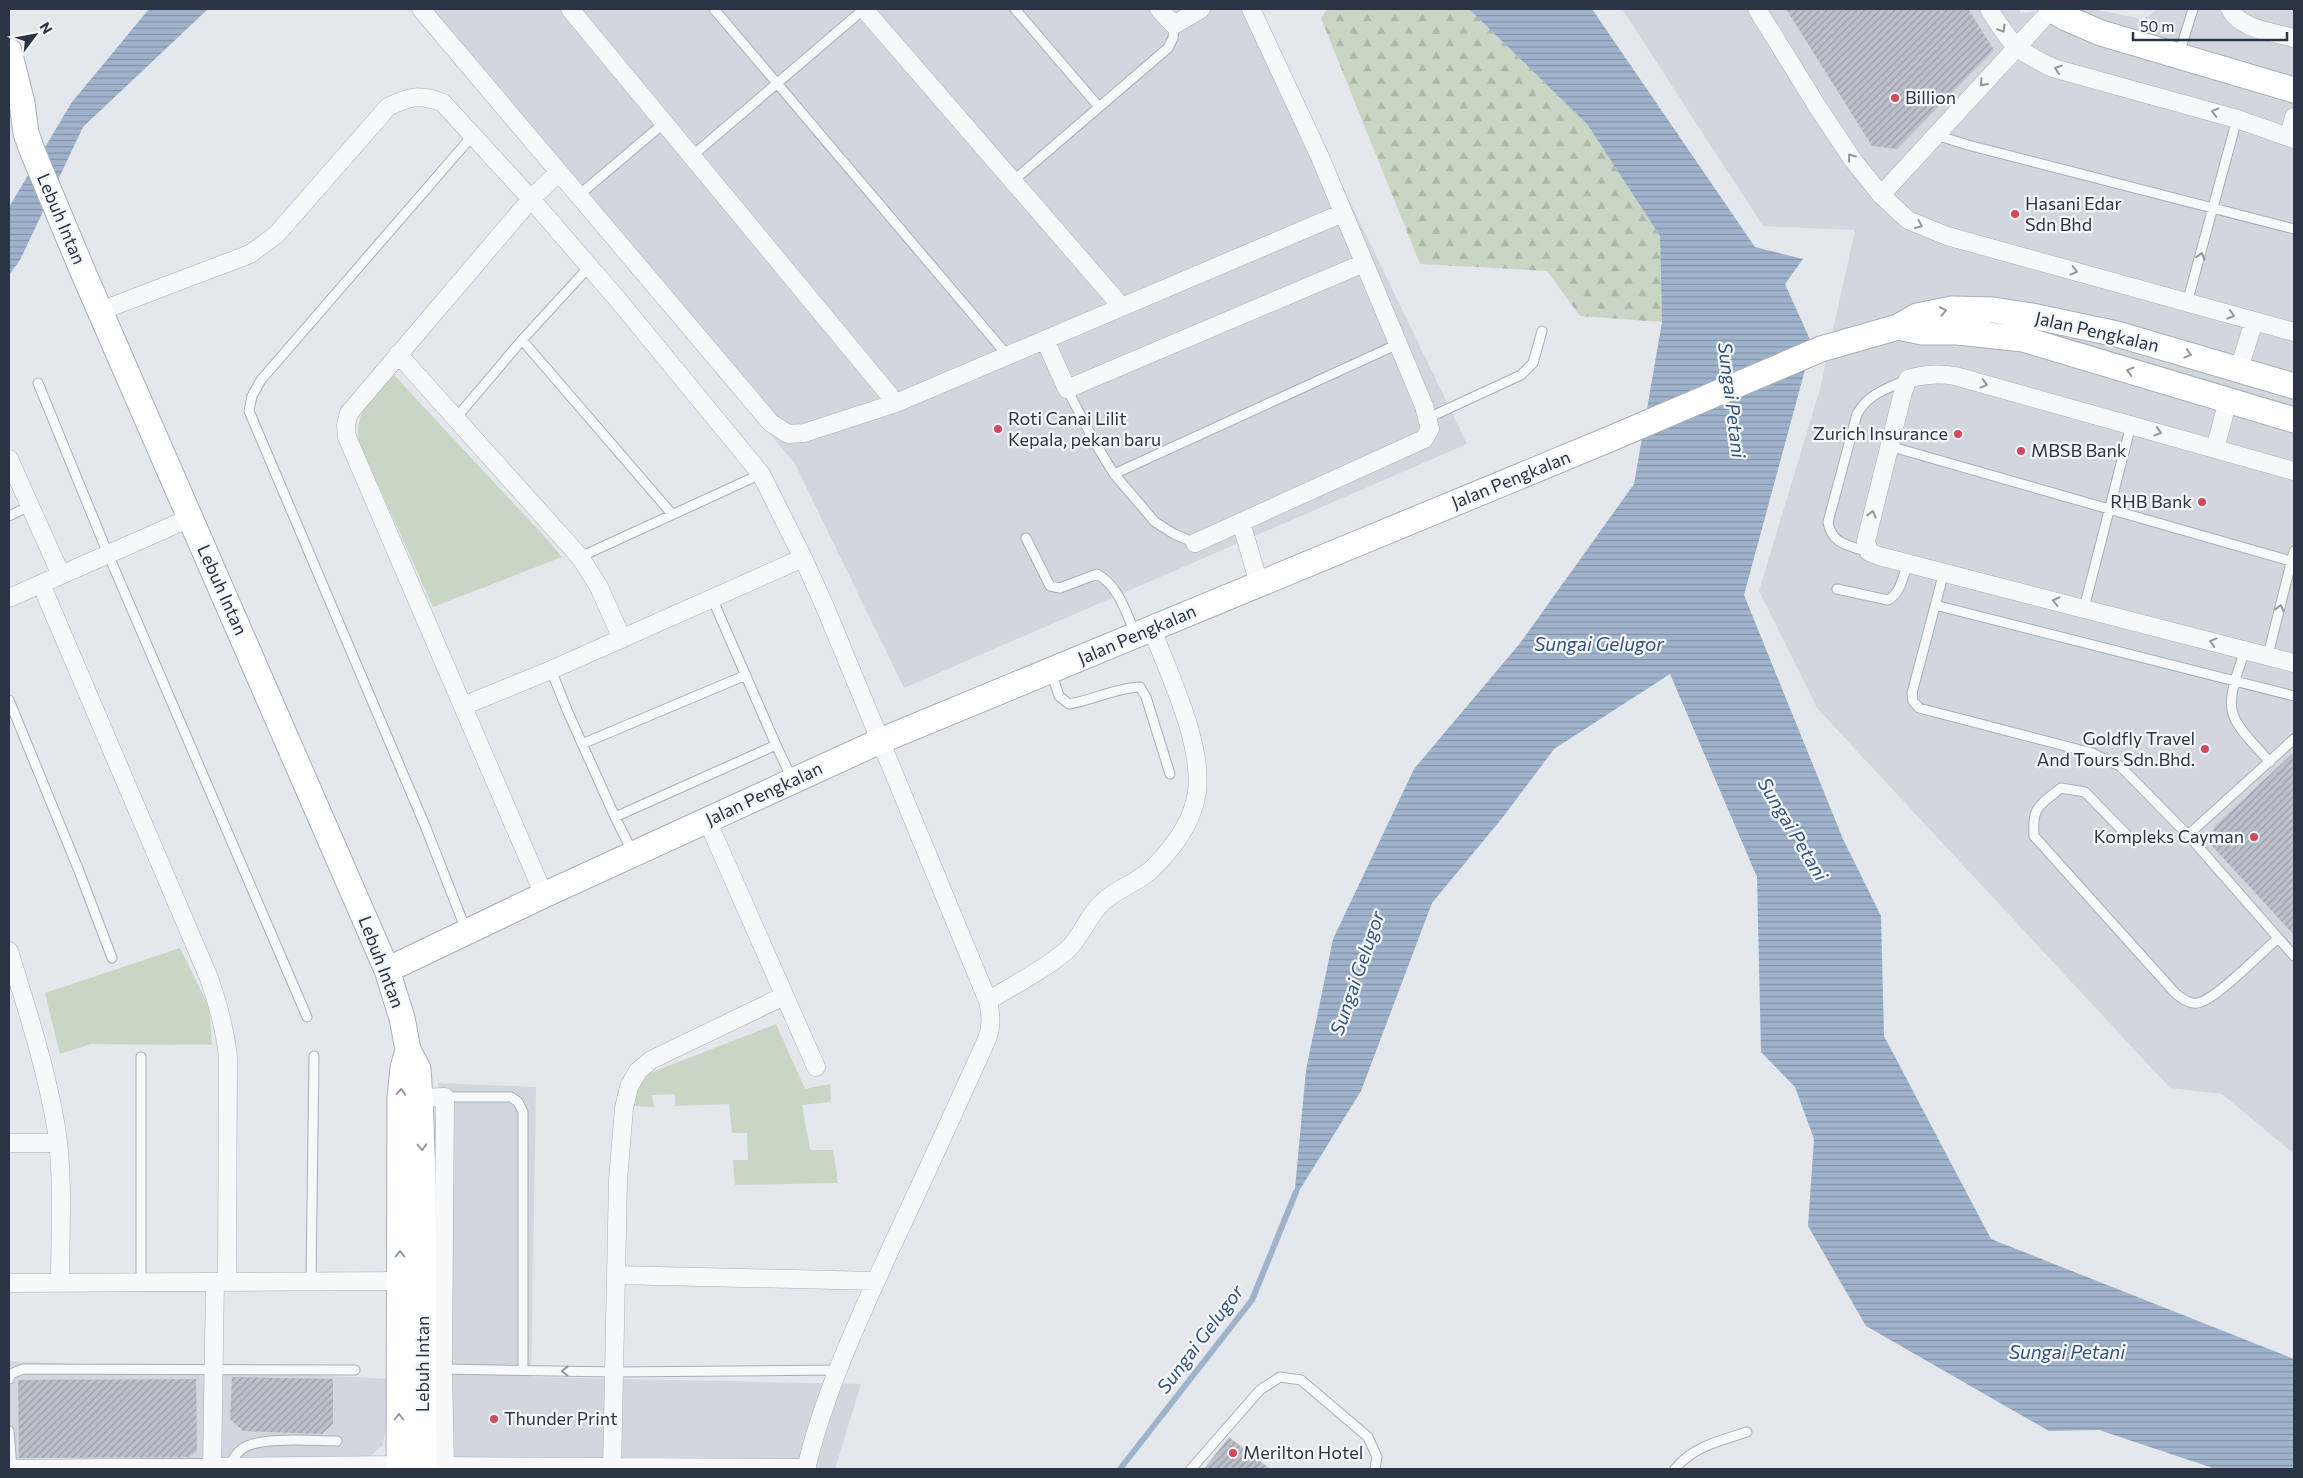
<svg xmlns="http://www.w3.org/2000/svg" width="2303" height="1478" font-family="Commissioner,sans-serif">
<defs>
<pattern id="forest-firs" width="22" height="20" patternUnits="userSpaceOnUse" patternTransform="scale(1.25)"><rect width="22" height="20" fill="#c9d6c5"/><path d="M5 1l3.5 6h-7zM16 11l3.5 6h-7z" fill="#adb8ab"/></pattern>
<pattern id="water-rules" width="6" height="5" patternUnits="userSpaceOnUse" patternTransform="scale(1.25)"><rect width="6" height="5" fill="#9fb4cc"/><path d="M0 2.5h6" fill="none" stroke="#8293a7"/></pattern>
<pattern id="building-hatch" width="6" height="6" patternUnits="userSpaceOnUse" patternTransform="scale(1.25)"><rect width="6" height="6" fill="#bbc0ca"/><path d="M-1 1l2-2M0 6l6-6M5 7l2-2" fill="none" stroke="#989da6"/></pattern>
</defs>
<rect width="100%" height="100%" fill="#e4e7ec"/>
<!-- built -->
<path fill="#d2d6de" d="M417 9H1257L1467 444 904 688 795 464Z
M1622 9H2019L2021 13 2059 9H2093L2143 19 2159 9H2294V1154L2222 1094 2170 1088 1817 708 1759 591 1820 389 1855 230 1763 226Z
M438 1083 536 1087 531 1377 861 1384 835 1469H432Z
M9 1361 394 1379 383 1445 356 1469H9Z"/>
<!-- forest -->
<path fill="url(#forest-firs)" d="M1327 9H1469L1587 124 1660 236 1662 322 1580 316 1547 271 1420 264 1321 18Z"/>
<!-- green -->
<path fill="#c9d6c5" d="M394 375 545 537 562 557 433 607 359 442C354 413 372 393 394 375Z
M180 948 209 1007 212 1045 91 1044 60 1054 45 993Z
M776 1024 805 1089 830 1084 831 1102 802 1105 810 1150H833L838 1183 735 1185 733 1160H748L747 1133H732L729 1104 675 1106V1094L652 1095 654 1107 633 1106 634 1091 650 1073Z"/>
<!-- water -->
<path fill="url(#water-rules)" d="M149 9H208L83 127 20 260 9 275V207L72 102Z
M1469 9H1592L1755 247 1803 259 1785 284 1812 344 1744 595 1843 839 1881 916 1884 1036 1991 1239 2294 1359V1469H2216L2099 1430 2049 1431 1866 1326 1808 1226 1814 1139 1795 1087 1761 1052 1757 877 1670 674 1554 749 1503 817 1432 903 1361 1091 1294 1199 1306 1070 1333 939 1414 769 1521 642 1634 484 1662 322 1660 236 1587 124Z"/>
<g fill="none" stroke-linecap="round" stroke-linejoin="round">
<!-- stream -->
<path stroke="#9fb4cc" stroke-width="6" d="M1120 1469 1252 1300 1296 1192"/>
</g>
<!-- building -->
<path fill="url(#building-hatch)" d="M1786 9H1968L1994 50 1897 149 1872 146Z
M2294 752V935L2213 847 2214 827Z
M232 1377 333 1379V1424L322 1434 243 1431 230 1419Z
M196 1379 197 1451 189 1457 19 1458 18 1380Z
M1229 1437 1270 1469H1204Z"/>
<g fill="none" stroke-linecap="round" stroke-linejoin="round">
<!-- lane casing -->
<g stroke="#a9aeb7" stroke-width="11">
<path id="lane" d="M714 9 1008 356
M1015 9 1099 107
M2179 54 2193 9
M1936 135 1968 145 2294 229
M692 156 864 9
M1013 181 1168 48 1173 38 1174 25
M579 195 664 123
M2187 303 2237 119
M522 340 672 514
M38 383 108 554 307 1017
M1067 389 1094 441 1114 474 1155 522 1174 534 1195 543
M456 418 522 340 589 267
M1428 418 1521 375 1533 363 1542 331
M1889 446 2294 562
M1114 474 1398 344
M9 516 30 506
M1026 538 1050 586 1060 588 1097 574C1119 586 1126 613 1136 635
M1869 552C1850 546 1831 544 1828 522L1857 414C1868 394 1886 389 1906 380
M580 557 761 474
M1944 572 1912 693 1913 701 1919 708 2092 753 2120 766 2188 835 2294 956
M1837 589 1888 600C1901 593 1903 576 1908 563
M712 598 776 745
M1935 605 2294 696
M2084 608 2131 425
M2245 650C2223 714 2225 713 2270 762
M2268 655 2294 551
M551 670 567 710 615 817
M1051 671 1059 696 1069 704C1093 700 1115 688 1140 687L1146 697 1170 774
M9 700 79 871 112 958
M582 744 746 675
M2126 834 2085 792 2061 788C2039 806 2032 806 2034 836L2176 994C2183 999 2191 1006 2201 1002 2220 995 2261 953 2278 938
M2188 835 2294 739
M633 853 615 817 776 745 793 781
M466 930 426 828 249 411 252 396 261 380 473 135
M141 1057V1283
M445 1097H511L518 1102 523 1112V1370
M311 1281 314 1056
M443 1369 614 1372 838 1370
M9 1379 11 1374 23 1369 355 1370
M9 1431 12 1468
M229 1468C232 1460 235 1454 242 1449 258 1436 315 1441 337 1441
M1191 1469 1260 1390 1280 1377 1301 1380 1368 1437 1377 1457 1375 1469
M1675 1469C1693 1446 1720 1441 1747 1432"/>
</g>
<!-- street casing -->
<g stroke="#a9aeb7" stroke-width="19">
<path id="street" d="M421 9 771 423 788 434 804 433 896 403 1343 213
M570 9 896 403
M864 9 1122 307
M1159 9 1174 25 1201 9
M1757 9 1817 106 1853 160 1881 195 1908 220 1947 236 2294 332
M1989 9C2011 44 2015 50 2053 68L2237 119 2294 139
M2230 9C2241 30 2273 32 2294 38
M2289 137 2294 117
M1881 195 2052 9
M100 311 250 254 276 235 388 107C410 96 420 94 443 103L531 199 619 301 761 474 803 558 825 607 988 1001C991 1015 992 1026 987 1039 955 1110 923 1180 890 1250 858 1321 824 1393 806 1469
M1045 340 1067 389 1364 263
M398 354 580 557 599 587 622 639
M2239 369 2254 321
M2215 449 2228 400
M9 459 61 575
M2294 471 1955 376C1938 373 1925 374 1908 379L1903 392 1866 541 1869 552 1879 556 2294 663
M1241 522 1259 584
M1195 543 1424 439 1430 429 1424 406 1320 157 1251 9
M41 584 209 978C218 1004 225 1029 228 1057L227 1282
M9 598 190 518
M463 706 551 670 803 558
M707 820 816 1067
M544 895 347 437 346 425 349 413 531 199 559 172
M9 951C27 1009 46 1068 56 1127 64 1178 60 1232 60 1283
M988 1001C1013 985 1046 969 1068 949 1083 935 1088 914 1104 901 1119 887 1140 882 1154 867 1174 847 1193 821 1197 792 1203 743 1169 675 1152 629
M420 1098 445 1097 443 1369 445 1467
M9 1143H57
M616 1275 876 1281
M9 1283 400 1281
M435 1466 807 1468
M212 1468 215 1282
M12 1469 399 1465
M612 1469 618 1180 624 1108 629 1087 638 1071 651 1060 784 996"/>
</g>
<!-- secondary casing -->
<g stroke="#a9aeb7" stroke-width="27">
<path id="secondary" d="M2051 9 2066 18 2101 33 2294 90
M9 51 22 103 26 133 32 150 83 272 387 970 402 1018 408 1050 418 1069 420 1098 423 1177 424 1469
M1898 327 1922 332H1958L2023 339 2294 420
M387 970 544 895 880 741 1605 441 1821 349 1898 327 1917 316 1952 309 1993 310 2032 316 2117 334 2294 386
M399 1469 400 1098 403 1068 408 1050"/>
</g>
<!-- lane -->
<use href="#lane" stroke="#f7f8fa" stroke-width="9"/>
<!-- street -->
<use href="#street" stroke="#f7f8fa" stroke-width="18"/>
<!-- secondary -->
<use href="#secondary" stroke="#fff" stroke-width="25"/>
</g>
<!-- one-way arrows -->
<defs><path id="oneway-chevron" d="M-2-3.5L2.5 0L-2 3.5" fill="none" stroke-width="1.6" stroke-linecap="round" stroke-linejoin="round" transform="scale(1.25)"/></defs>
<g stroke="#9196a0">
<use href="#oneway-chevron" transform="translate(2002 29) rotate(58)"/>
<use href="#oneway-chevron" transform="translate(2058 69) rotate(-162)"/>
<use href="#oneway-chevron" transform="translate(1983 83) rotate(132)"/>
<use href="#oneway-chevron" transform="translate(2215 112) rotate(-165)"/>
<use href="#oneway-chevron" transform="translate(1851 157) rotate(-126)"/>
<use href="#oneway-chevron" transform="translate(1919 225) rotate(24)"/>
<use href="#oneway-chevron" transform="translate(2201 256) rotate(-74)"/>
<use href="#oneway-chevron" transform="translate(2074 271) rotate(15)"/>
<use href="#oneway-chevron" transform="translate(2231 315) rotate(16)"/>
<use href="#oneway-chevron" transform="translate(1984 384) rotate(15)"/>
<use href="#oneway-chevron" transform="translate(2158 432) rotate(17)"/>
<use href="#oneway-chevron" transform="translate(1872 514) rotate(-76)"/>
<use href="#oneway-chevron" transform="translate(2056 601) rotate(-166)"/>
<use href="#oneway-chevron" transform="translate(2280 608) rotate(-76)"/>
<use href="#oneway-chevron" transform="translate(2213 642) rotate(-165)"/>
<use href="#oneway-chevron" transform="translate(565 1371) rotate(-179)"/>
</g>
<g stroke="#959aa2">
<use href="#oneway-chevron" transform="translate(1943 311) rotate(-11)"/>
<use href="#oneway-chevron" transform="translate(2188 354) rotate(16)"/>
<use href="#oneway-chevron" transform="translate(2130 371) rotate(-164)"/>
<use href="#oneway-chevron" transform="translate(401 1092) rotate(-86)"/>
<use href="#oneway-chevron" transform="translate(422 1147) rotate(88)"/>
<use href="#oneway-chevron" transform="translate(400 1254) rotate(-90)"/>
<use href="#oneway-chevron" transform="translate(399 1417) rotate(-90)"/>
</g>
<!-- markers -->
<g fill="#d1495b" stroke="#f4f6f9" stroke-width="2">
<circle cx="1895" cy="98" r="5"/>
<circle cx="2015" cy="214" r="5"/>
<circle cx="998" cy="429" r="5"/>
<circle cx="1958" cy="434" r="5"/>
<circle cx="2021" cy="451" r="5"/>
<circle cx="2202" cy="502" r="5"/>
<circle cx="2205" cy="749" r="5"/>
<circle cx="2254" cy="837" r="5"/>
<circle cx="494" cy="1419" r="5"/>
<circle cx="1233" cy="1453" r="5"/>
</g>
<g text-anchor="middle" stroke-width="4.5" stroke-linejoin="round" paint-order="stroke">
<!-- poi labels -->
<g font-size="18" fill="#2b3445" stroke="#f4f6f9" text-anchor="start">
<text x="1905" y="104">Billion</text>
<text x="2025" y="210">Hasani Edar<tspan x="2025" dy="21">Sdn Bhd</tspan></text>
<text x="1008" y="425">Roti Canai Lilit<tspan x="1008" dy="21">Kepala, pekan baru</tspan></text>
<text x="1948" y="440" text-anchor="end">Zurich Insurance</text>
<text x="2031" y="457">MBSB Bank</text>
<text x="2192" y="508" text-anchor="end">RHB Bank</text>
<text x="2195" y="745" text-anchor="end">Goldfly Travel<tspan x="2195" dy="21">And Tours Sdn.Bhd.</tspan></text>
<text x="2244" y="843" text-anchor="end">Kompleks Cayman</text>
<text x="504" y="1425">Thunder Print</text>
<text x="1243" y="1459">Merilton Hotel</text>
</g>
<!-- street labels -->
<g font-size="18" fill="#2b3445" stroke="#f4f6f9">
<text transform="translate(61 219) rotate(67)" y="6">Lebuh Intan</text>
<text transform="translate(2097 332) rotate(13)" y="6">Jalan Pengkalan</text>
<text transform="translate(1511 480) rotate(-22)" y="6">Jalan Pengkalan</text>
<text transform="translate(222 590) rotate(66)" y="6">Lebuh Intan</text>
<text transform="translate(1137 635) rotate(-23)" y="6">Jalan Pengkalan</text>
<text transform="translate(764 794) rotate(-25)" y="6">Jalan Pengkalan</text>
<text transform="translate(381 962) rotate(69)" y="6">Lebuh Intan</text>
<text transform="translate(423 1364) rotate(-90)" y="6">Lebuh Intan</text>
</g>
<!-- water labels -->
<g font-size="19" font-style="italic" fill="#34527a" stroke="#f4f6f9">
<text transform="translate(1732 400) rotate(83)" y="7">Sungai Petani</text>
<text x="1599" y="651">Sungai Gelugor</text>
<text transform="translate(1793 829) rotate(59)" y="7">Sungai Petani</text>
<text transform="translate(1357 973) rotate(-71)" y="7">Sungai Gelugor</text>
<text transform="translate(1200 1339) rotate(-53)" y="7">Sungai Gelugor</text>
<text x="2067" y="1359">Sungai Petani</text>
</g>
</g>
<!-- border -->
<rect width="2303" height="1478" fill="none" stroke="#2b3445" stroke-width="20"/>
<!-- north arrow -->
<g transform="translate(35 35) rotate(58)" stroke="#f4f6f9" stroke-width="4" paint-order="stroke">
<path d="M0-4L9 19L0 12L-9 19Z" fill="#2b3445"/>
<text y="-8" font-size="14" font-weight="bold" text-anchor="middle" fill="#2b3445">N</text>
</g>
<!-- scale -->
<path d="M2133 32v8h154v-8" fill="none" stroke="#2b3445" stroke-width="2.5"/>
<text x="2140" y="32" font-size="15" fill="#2b3445" stroke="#f4f6f9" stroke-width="4" paint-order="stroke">50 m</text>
</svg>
